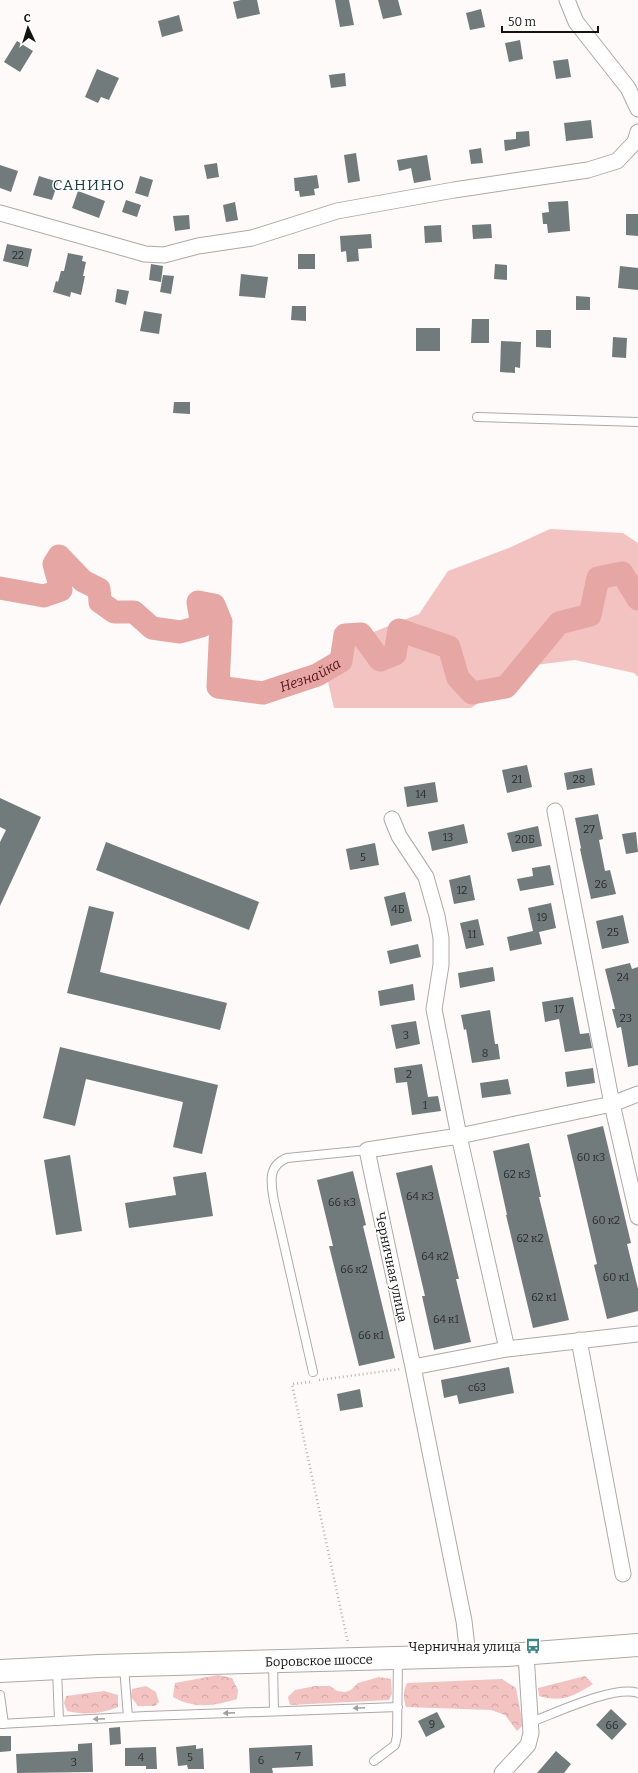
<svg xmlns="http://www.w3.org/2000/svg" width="638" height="1773" font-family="Bitter,serif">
<defs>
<pattern id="forest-crowns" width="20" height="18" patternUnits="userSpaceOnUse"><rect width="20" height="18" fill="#f2c3c1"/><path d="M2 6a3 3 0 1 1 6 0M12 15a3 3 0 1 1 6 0" fill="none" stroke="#cfa6a5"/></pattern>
</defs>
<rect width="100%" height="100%" fill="#fefaf9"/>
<!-- green -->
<path fill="#f2c3c1" d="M550 529 623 533 638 543V677L634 673 575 660 535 665 471 708H334L323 660 376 631 419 614 448 571 511 547Z"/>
<!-- forest -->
<path fill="url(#forest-crowns)" d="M218 1675 232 1678 238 1690 237 1699C214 1706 194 1709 173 1697L175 1683Z
M585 1676 593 1684C574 1696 561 1703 539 1696L538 1688Z
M379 1677 391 1679 392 1694 389 1700 290 1705 288 1697 295 1690 315 1686H330L337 1691 345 1692 351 1690 358 1683Z
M502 1679 516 1688 523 1725 517 1731 505 1715 491 1710 406 1707C403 1698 403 1691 407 1683Z
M146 1686 156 1692 159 1702 155 1706H138L131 1697 132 1689Z
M104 1691 118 1695V1707C101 1714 85 1715 67 1711L64 1703 66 1696Z"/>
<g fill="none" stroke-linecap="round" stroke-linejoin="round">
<!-- river -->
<path stroke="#e5a6a4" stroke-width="23" id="s1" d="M0 588 44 596 61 590 54 564 59 556 83 581 99 589 100 602 114 612H134L152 628 180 632 202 626 198 602 214 605 221 622 218 687 263 693 317 675 341 661 345 635 361 634 380 660 395 654 399 630 449 647 458 678 472 693 506 687 559 623 590 615 598 578 622 573 638 599"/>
</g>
<!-- building -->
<path fill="#717b7b" d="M241 0H257L260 14 237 19 233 2Z
M335 0H349L354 25 340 27Z
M378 0H398L402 15 383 19Z
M481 9 485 27 470 30 466 13Z
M179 15 183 31 162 37 158 21Z
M520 40 523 59 509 62 505 43Z
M17 41 33 51 20 72 4 62Z
M568 59 571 77 556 79 553 61Z
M97 69 119 78 109 100 101 97 98 103 85 97Z
M345 73 346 86 331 88 329 75Z
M591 120 593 138 566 141 564 123Z
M529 131 530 146 505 151 504 140 516 139V132Z
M481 148 483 163 471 164 469 150Z
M356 153 360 181 348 183 344 155Z
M427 155 431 180 414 183 411 168 399 171 397 160Z
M217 163 219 177 207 179 204 165Z
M0 165 18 171 11 192 0 188Z
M317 175 319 188 314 189 315 195 300 197 299 191H295L294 178Z
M39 176 58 182 52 200 33 195Z
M140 176 153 180 148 197 135 193Z
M78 191 105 201 99 218 72 208Z
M126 200 141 205 137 217 122 212Z
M568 201 570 231 548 233 547 224H543L542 213 549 212 548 202Z
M235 202 238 220 226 222 223 205Z
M626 214H638V236L626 235Z
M189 215 190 229 175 231 173 216Z
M491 224 492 238 473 239 472 225Z
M441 225 442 242 425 243 424 226Z
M371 234 372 248 358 249 359 261 347 262 346 251 341 252 340 236Z
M7 244 32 249 28 267 3 261Z
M68 253 83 256 82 261 86 262 83 276H85L81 295 71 292 70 297 53 292 56 281 58 282 61 271H64Z
M298 254H315V269H298Z
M151 264 163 266 161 282 149 280Z
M495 264 507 265V280L494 279Z
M620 266 638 268V290L618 288Z
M241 274 268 277 265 298 239 296Z
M163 275 174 276 171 294 160 292Z
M117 289 129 291 126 305 115 302Z
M576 296 590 297V310H576Z
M292 306H306V321L291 320Z
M144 311 162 314 159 334 140 331Z
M472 319H489V343H471Z
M416 328H440V351H416Z
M536 330H551V348L536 347Z
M613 337 627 338 626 358 612 357Z
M501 341 521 342 520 368 515 367V373L500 372Z
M174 402H190V414L173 413Z
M527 765 532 787 507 793 502 770Z
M592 768 595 785 567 790 564 773Z
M435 782 438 802 407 807 404 787Z
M0 798 41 817 0 906V842L6 830 0 827Z
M598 814 603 839 599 840 605 871 610 870 616 894 591 899 580 849 581 848 575 818Z
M464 824 468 843 432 851 428 832Z
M538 826 542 846 512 852 507 833Z
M636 832 638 852 626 854 622 834Z
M106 842 259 902 249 930 96 870Z
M375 843 379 865 350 870 346 849Z
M550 865 554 885 520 891 517 879 533 876 532 868Z
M470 875 475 900 454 904 449 880Z
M405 892 412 921 391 926 384 897Z
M551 903 556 928 539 932 542 944 510 951 507 937 533 931 528 908Z
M89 906 114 912 100 972 227 1003 220 1030 67 993Z
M623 915 629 943 602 949 596 921Z
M478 919 484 945 466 949 460 923Z
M418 944 421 957 390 964 387 951Z
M630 963 632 969 638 967V1065L628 1067 621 1027 617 1028 612 1009H615L605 969Z
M493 967 495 981 460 988 458 973Z
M413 984 415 1000 380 1006 378 991Z
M573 997 580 1034 589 1033 592 1048 565 1052 559 1019 545 1022 542 1002Z
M490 1010 495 1044H498L500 1059 472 1063 466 1029 464 1030 461 1015Z
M416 1021 420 1044 396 1049 391 1025Z
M60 1047 218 1085 202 1154 173 1147 183 1102 86 1079 75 1126 43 1118Z
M422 1064 428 1097 438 1096 441 1111 412 1115 407 1082 396 1083 394 1068Z
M593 1068 595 1083 567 1087 565 1072Z
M508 1079 511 1094 482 1098 480 1083Z
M603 1126 631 1243 627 1244 638 1289V1311L607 1319 594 1265 597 1264 567 1135Z
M529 1143 541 1197H539L569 1320 533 1328 506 1215H507L493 1151Z
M70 1155 82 1231 56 1235 44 1160Z
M432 1165 459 1279H456L471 1342 434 1350 422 1296H425L396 1173Z
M353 1171 366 1225 363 1226 395 1358 359 1366 329 1246H333L317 1180Z
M206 1172 213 1216 129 1228 125 1203 176 1195 173 1177Z
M509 1367 514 1393 459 1404 457 1395 444 1398 441 1380Z
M360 1389 363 1407 340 1411 337 1394Z
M611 1709 627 1724 612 1740 596 1725Z
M437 1712 445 1727 426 1737 418 1721Z
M120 1727 121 1744 110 1745 109 1728Z
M0 1736H11V1751L0 1752Z
M92 1743 93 1772 17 1773 16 1754 78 1751V1744Z
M196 1745V1749L203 1748 204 1769H188L187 1765 178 1766 176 1747Z
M312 1745 313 1766 272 1768 273 1773H250L249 1748Z
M156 1747 157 1769H146V1766H125V1748Z
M556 1751 571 1764 564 1773H537Z"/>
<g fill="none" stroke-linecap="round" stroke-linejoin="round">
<!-- service casing -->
<g stroke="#b1a7a7" stroke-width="10">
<path id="service" d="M477 417 638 422
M313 1372 274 1201C271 1183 267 1166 287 1158L367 1150
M273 1663 274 1711
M124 1667 128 1717
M57 1669 59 1721
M0 1695 4 1724
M531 1722C556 1713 614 1685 638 1693
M0 1724 146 1716 398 1707
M374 1761 395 1745 397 1736 398 1659"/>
</g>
<!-- minor casing -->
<g stroke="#b1a7a7" stroke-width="17">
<path id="minor" d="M567 0 576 22 628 88 638 109
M0 213 145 254 164 255 198 246 252 238 337 211 454 190 588 170 617 161 635 142 638 132
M555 811 612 1104 638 1217
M392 819 399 836 426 877 437 916 441 938V965L434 1009 459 1136 507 1349
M579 1340 623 1574
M413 1367 507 1349 638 1334
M468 1656 464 1621 413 1367 367 1150 459 1136 612 1104 638 1094
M502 1773 528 1745 531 1733 526 1654"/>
</g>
<!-- secondary casing -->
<g stroke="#b1a7a7" stroke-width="24">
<g id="secondary">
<path id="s2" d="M0 1671 99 1666 507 1655 638 1645"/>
</g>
</g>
<!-- path -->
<path stroke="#b8b4b3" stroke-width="2.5" stroke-dasharray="1 3" stroke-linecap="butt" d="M319 1380 401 1369
M310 1382 292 1384 348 1643"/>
<!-- service -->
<use href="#service" stroke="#fff" stroke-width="8"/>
<!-- minor -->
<use href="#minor" stroke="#fff" stroke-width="15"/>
<!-- secondary -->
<use href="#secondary" stroke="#fff" stroke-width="22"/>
</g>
<!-- one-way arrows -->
<defs><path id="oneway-solid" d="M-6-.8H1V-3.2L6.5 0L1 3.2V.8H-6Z"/></defs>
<g fill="#a1a0a0">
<use href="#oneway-solid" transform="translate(359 1708) rotate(178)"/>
<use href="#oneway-solid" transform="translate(229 1713) rotate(178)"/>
<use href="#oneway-solid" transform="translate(99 1719) rotate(177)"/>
</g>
<!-- icons -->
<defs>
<g id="bus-bare" transform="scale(1.2)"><path d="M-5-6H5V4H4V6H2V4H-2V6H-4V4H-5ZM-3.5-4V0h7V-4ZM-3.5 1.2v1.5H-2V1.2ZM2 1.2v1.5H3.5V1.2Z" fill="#3d8588" stroke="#fff" stroke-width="2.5" paint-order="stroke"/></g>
</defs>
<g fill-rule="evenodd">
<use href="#bus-bare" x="533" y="1646"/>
</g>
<g text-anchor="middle" stroke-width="3" stroke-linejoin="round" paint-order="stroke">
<!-- number labels -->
<g font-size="11" fill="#2c2c2c">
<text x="18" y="259">22</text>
<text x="517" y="783">21</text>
<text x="579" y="783">28</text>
<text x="421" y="798">14</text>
<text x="589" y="833">27</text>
<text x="448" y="841">13</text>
<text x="525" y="843">20Б</text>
<text x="363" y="861">5</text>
<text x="601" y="888">26</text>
<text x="462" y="894">12</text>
<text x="398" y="913">4Б</text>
<text x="542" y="921">19</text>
<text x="613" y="936">25</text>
<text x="472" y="938">11</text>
<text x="623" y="981">24</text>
<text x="559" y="1013">17</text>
<text x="626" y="1022">23</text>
<text x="406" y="1039">3</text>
<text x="485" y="1057">8</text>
<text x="409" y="1078">2</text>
<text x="425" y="1109">1</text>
<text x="591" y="1161">60 к3</text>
<text x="517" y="1178">62 к3</text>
<text x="420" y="1200">64 к3</text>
<text x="342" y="1206">66 к3</text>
<text x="606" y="1224">60 к2</text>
<text x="530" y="1242">62 к2</text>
<text x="435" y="1260">64 к2</text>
<text x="354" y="1273">66 к2</text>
<text x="616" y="1281">60 к1</text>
<text x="544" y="1301">62 к1</text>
<text x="446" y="1323">64 к1</text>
<text x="371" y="1339">66 к1</text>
<text x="477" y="1391">с63</text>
<text x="432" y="1728">9</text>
<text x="612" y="1729">66</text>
<text x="298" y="1760">7</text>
<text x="141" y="1761">4</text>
<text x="190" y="1761">5</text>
<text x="261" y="1764">6</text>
<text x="74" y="1766">3</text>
</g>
<!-- street labels -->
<g font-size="13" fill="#151212" stroke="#fff">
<text transform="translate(392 1267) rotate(78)" y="5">Черничная улица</text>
<text dy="5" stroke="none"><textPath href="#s2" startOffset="319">Боровское шоссе</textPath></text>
</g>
<!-- poi labels -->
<g font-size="13" fill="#151212" stroke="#fff" text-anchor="end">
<text x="521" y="1651">Черничная улица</text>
</g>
<!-- water labels -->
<g font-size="14" font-style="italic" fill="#5c1219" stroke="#fff">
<text dy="5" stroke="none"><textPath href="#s1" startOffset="497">Незнайка</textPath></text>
</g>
<!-- quarter labels -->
<g font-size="15" letter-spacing="1" fill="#193c3d" stroke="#fff">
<text x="89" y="190">САНИНО</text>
</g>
</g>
<!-- north arrow -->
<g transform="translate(28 28) rotate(356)" stroke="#ffffff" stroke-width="3" paint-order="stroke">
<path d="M0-3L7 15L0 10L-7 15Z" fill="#151212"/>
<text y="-6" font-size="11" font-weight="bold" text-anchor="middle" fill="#151212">С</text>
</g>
<!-- scale -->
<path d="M502 26v6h96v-6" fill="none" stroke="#151212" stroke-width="2"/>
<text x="508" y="26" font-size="12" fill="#151212" stroke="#ffffff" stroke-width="3" paint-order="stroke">50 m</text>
</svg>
